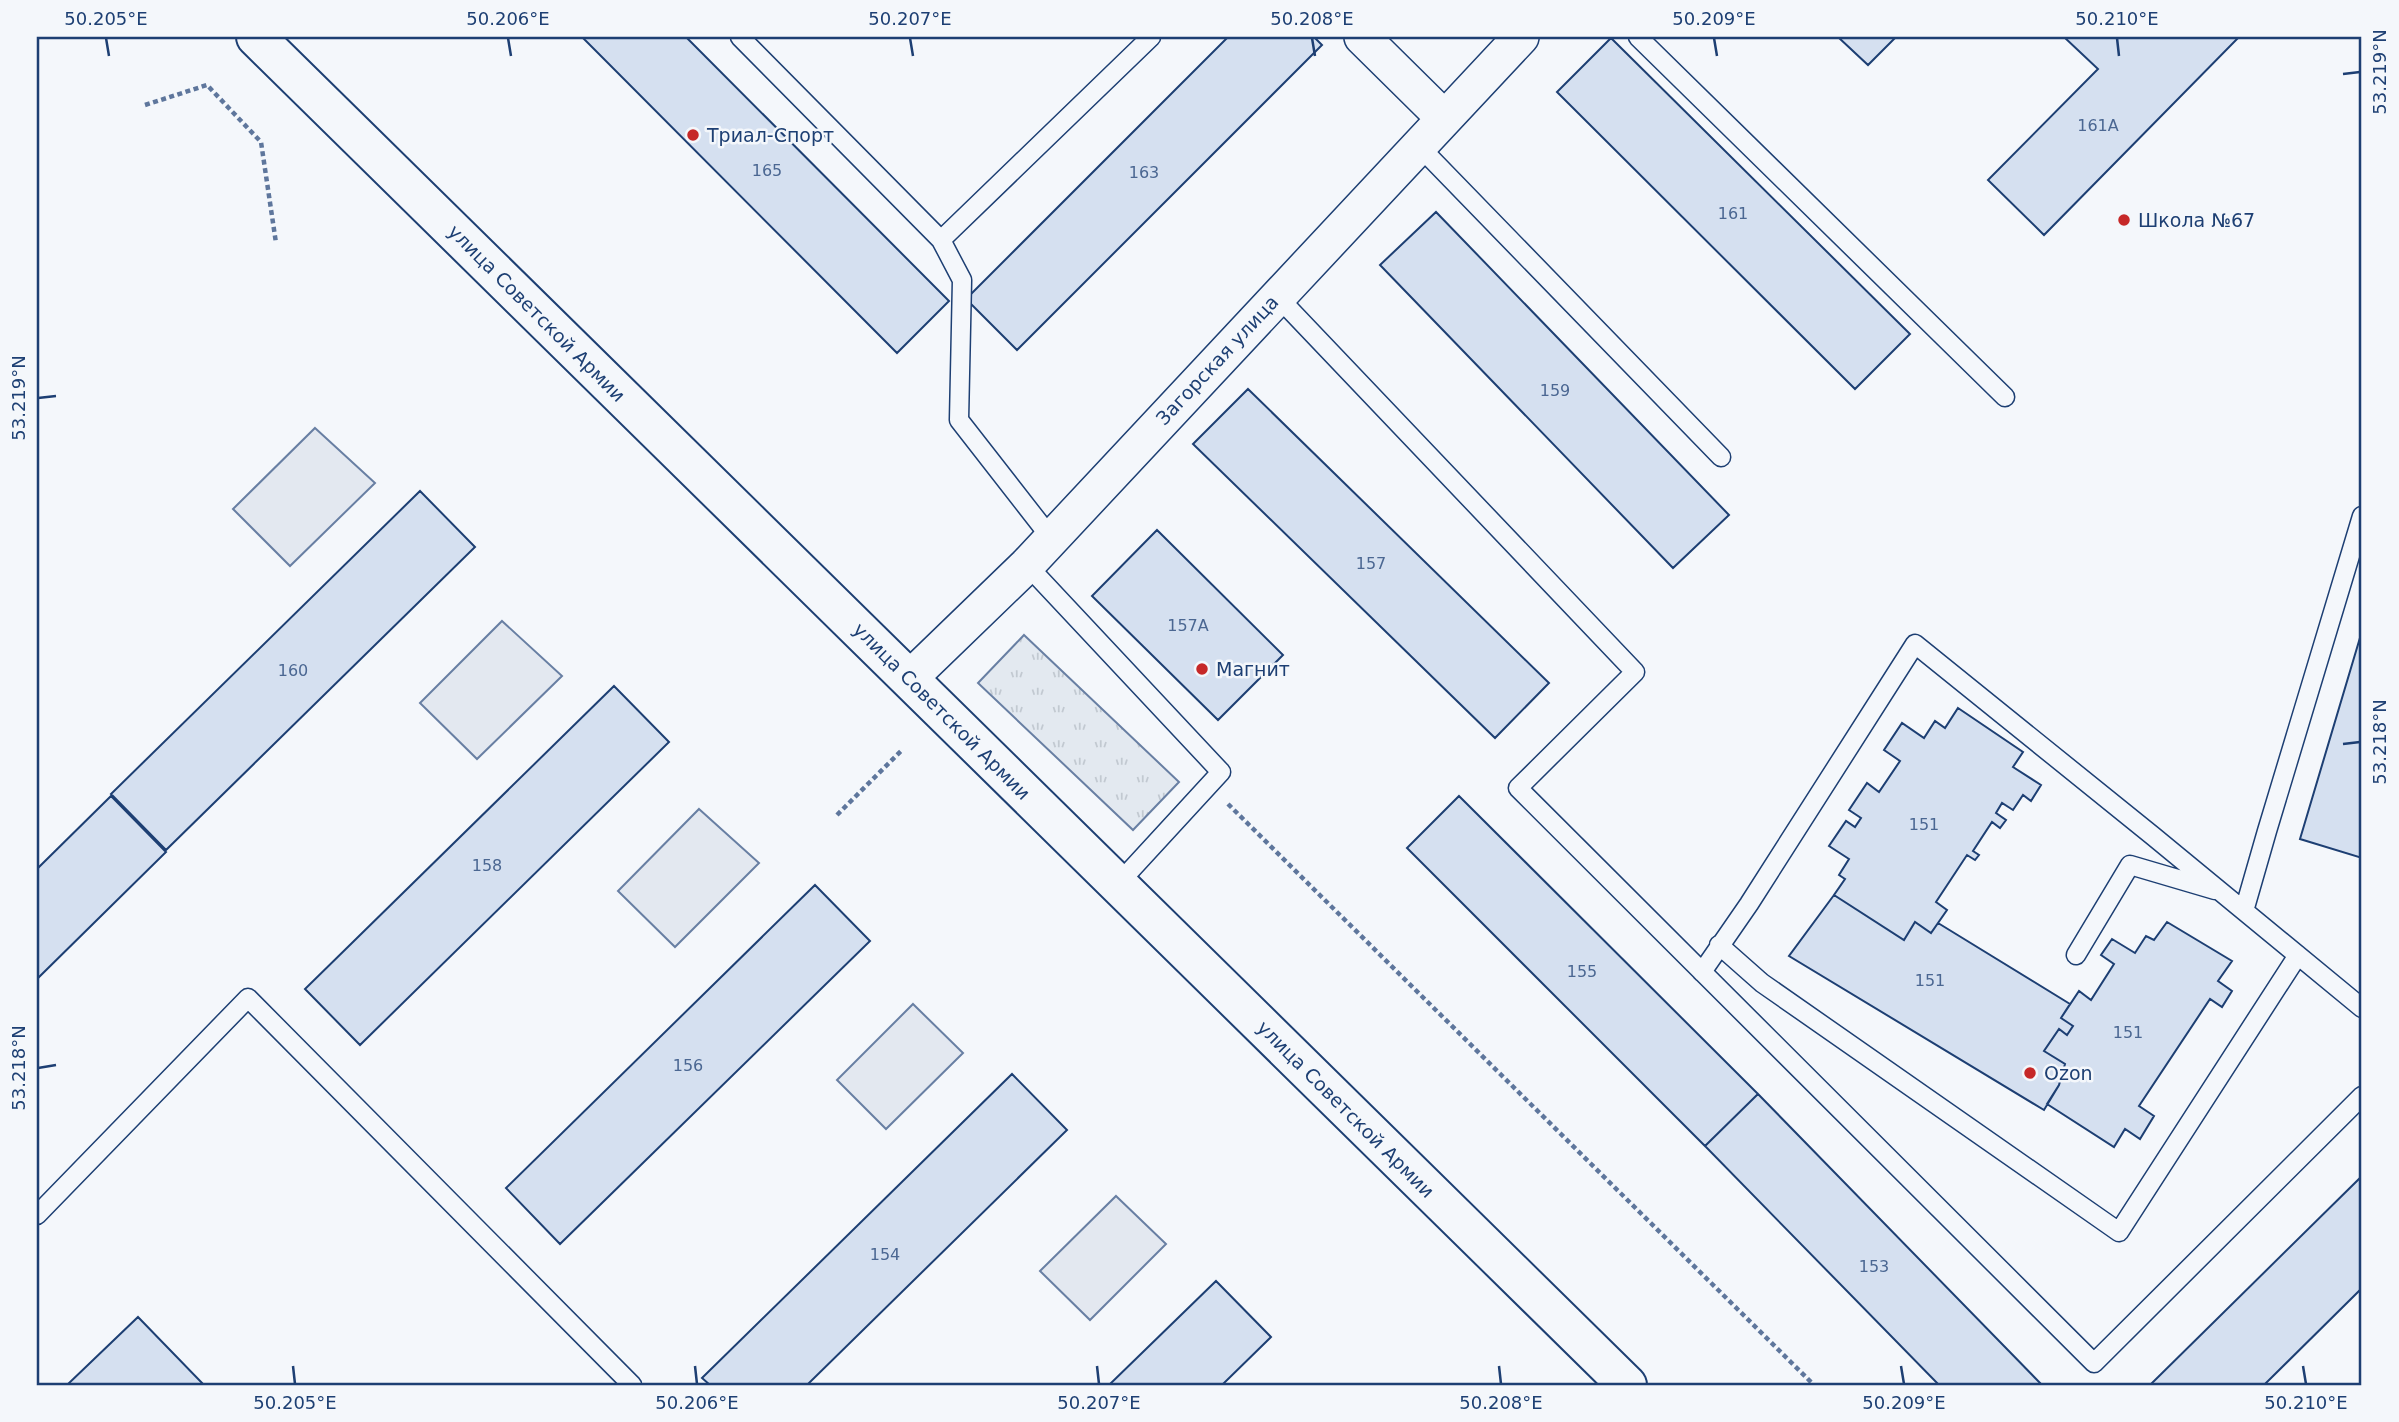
<svg xmlns="http://www.w3.org/2000/svg" width="2399" height="1422" font-family="'DejaVu Sans',sans-serif">
<defs>
<pattern id="grass-tufts" width="24" height="20" patternUnits="userSpaceOnUse" patternTransform="scale(1.75)"><rect width="24" height="20" fill="#e3e9f0"/><path d="M3 7l-1-3M5 7V3M7 7l1-3M15 17l-1-3M17 17v-4M19 17l1-3" fill="none" stroke="#c2c9d1"/></pattern>
</defs>
<rect width="100%" height="100%" fill="#f4f7fb"/>
<!-- grass -->
<path fill="url(#grass-tufts)" stroke="#687fa3" stroke-width="2" d="M1024 635 1179 782 1133 830 978 683Z"/>
<!-- parking -->
<path fill="#e3e8f0" stroke="#687fa3" stroke-width="2" d="M315 428 375 483 290 566 233 509Z
M502 621 562 676 477 759 420 703Z
M699 809 759 863 675 947 618 891Z
M913 1004 963 1053 886 1129 837 1080Z
M1116 1196 1166 1244 1090 1320 1040 1271Z"/>
<!-- building -->
<path fill="#d5e0f0" stroke="#1d3f73" stroke-width="2" d="M586 37H686L949 301 897 353 584 39Z
M1228 37H1314L1322 45 1017 350 966 299Z
M1838 37H1896L1868 65Z
M2064 37H2239L2044 235 1988 180 2098 69Z
M1611 38 1910 334 1855 389 1557 92Z
M1436 212 1729 515 1673 568 1380 265Z
M1248 389 1549 683 1495 738 1193 444Z
M420 491 475 547 166 850 111 794Z
M1157 530 1283 655 1218 720 1092 596Z
M2362 631V858L2300 839Z
M614 686 669 742 360 1045 305 989Z
M1958 708 2023 752 2013 767 2041 785 2031 801 2023 795 2013 810 2002 803 1996 813 2006 820 2000 828 1992 822 1973 851 1979 855 1975 860 1967 855 1936 902 1947 910 1931 933 1915 922 1904 940 1834 895 1845 879 1839 875 1849 859 1829 846 1846 821 1855 827 1861 818 1849 810 1867 783 1879 792 1900 761 1884 750 1902 723 1924 738 1935 721 1945 728Z
M111 796 166 852 37 979V869Z
M1459 796 1758 1094 1705 1146 1407 848Z
M815 885 870 941 560 1244 506 1188Z
M1834 895 1904 940 1915 922 1931 933 1938 923 2070 1004 2061 1018 2073 1026 2067 1035 2059 1029 2044 1051 2065 1064 2059 1085 2044 1110 1789 956Z
M2167 922 2232 961 2218 981 2232 991 2222 1007 2210 999 2139 1106 2154 1116 2140 1139 2125 1129 2114 1147 2047 1104 2059 1085 2065 1064 2044 1051 2059 1029 2067 1035 2073 1026 2061 1018 2079 991 2091 1000 2114 964 2101 955 2112 939 2135 953 2146 936 2154 940Z
M1012 1074 1067 1130 807 1385H710L702 1378Z
M1758 1094 2042 1385H1939L1705 1146Z
M2362 1176V1288L2264 1385H2150Z
M1216 1281 1271 1337 1222 1385H1109Z
M138 1317 204 1385H67Z"/>
<g fill="none" stroke-linecap="round" stroke-linejoin="round">
<!-- lane casing -->
<g stroke="#1d3f73" stroke-width="21">
<path id="lane" d="M740 37 941 240
M1638 37 2005 397
M1418 145 1721 457
M1277 296 1635 672 1518 788 2094 1363 2362 1096
M1051 538 959 420 962 280 941 240 1151 37
M1027 565 1221 772 1118 884
M2244 911 2267 831 2362 516
M1719 945 1762 983 2119 1232 2298 955
M2076 955 2130 865 2215 890
M1702 972 1749 904 1915 644 2153 836 2362 1008
M37 1215 248 998 632 1385"/>
</g>
<!-- street casing -->
<g stroke="#1d3f73" stroke-width="38">
<path id="street" d="M1362 37 1444 118
M909 679 1027 565 1521 37"/>
</g>
<!-- secondary casing -->
<g stroke="#1d3f73" stroke-width="42">
<path id="secondary" d="M256 37 1627 1385"/>
</g>
<!-- path -->
<path stroke="#5e769c" stroke-width="4.5" stroke-dasharray="5 3.5" stroke-linecap="butt" d="M145 105 207 85 261 142 276 243
M1228 804 1814 1385
M837 815 903 749"/>
<!-- lane -->
<use href="#lane" stroke="#f4f7fb" stroke-width="18"/>
<!-- street -->
<use href="#street" stroke="#f4f7fb" stroke-width="35"/>
<!-- secondary -->
<use href="#secondary" stroke="#f4f7fb" stroke-width="38"/>
</g>
<!-- ticks -->
<path fill="none" stroke="#1d3f73" stroke-width="2.5" d="M106 38 109 56M508 38 511 56M910 38 913 56M1312 38 1315 56M1714 38 1717 56M2117 38 2119 56M2343 74 2360 72M38 398 56 396M2343 744 2360 742M38 1068 56 1065M293 1366 295 1384M695 1366 697 1384M1097 1366 1099 1384M1499 1366 1501 1384M1901 1366 1904 1384M2303 1366 2306 1384"/>
<!-- markers -->
<g fill="#c62828" stroke="#f4f7fb" stroke-width="2.5">
<circle cx="693" cy="135" r="7"/>
<circle cx="2124" cy="220" r="7"/>
<circle cx="1202" cy="669" r="7"/>
<circle cx="2030" cy="1073" r="7"/>
</g>
<g text-anchor="middle" stroke-width="5" stroke-linejoin="round" paint-order="stroke">
<!-- number labels -->
<g font-size="16" fill="#4b6792">
<text x="2098" y="131">161А</text>
<text x="767" y="176">165</text>
<text x="1144" y="178">163</text>
<text x="1733" y="219">161</text>
<text x="1555" y="396">159</text>
<text x="1371" y="569">157</text>
<text x="1188" y="631">157А</text>
<text x="293" y="676">160</text>
<text x="1924" y="830">151</text>
<text x="487" y="871">158</text>
<text x="1582" y="977">155</text>
<text x="1930" y="986">151</text>
<text x="2128" y="1038">151</text>
<text x="688" y="1071">156</text>
<text x="885" y="1260">154</text>
<text x="1874" y="1272">153</text>
</g>
<!-- poi labels -->
<g font-size="19" fill="#1d3f73" stroke="#f4f7fb" text-anchor="start">
<text x="707" y="142">Триал-Спорт</text>
<text x="2138" y="227">Школа №67</text>
<text x="1216" y="676">Магнит</text>
<text x="2044" y="1080">Ozon</text>
</g>
<!-- street labels -->
<g font-size="19" fill="#1d3f73" stroke="#f4f7fb">
<text transform="translate(537 313) rotate(45)" y="7">улица Советской Армии</text>
<text transform="translate(1217 360) rotate(-47)" y="7">Загорская улица</text>
<text transform="translate(942 711) rotate(45)" y="7">улица Советской Армии</text>
<text transform="translate(1346 1109) rotate(45)" y="7">улица Советской Армии</text>
</g>
</g>
<!-- border -->
<rect width="2399" height="1422" fill="none" stroke="#f4f7fb" stroke-width="77"/>
<rect x="38" y="38" width="2322" height="1346" fill="none" stroke="#1d3f73" stroke-width="2.5"/>
<g font-size="18" text-anchor="middle" fill="#1d3f73">
<text x="106" y="25">50.205°E</text>
<text x="508" y="25">50.206°E</text>
<text x="910" y="25">50.207°E</text>
<text x="1312" y="25">50.208°E</text>
<text x="1714" y="25">50.209°E</text>
<text x="2117" y="25">50.210°E</text>
<text transform="translate(2380 72) rotate(-90)" y="6">53.219°N</text>
<text transform="translate(19 398) rotate(-90)" y="6">53.219°N</text>
<text transform="translate(2380 742) rotate(-90)" y="6">53.218°N</text>
<text transform="translate(19 1068) rotate(-90)" y="6">53.218°N</text>
<text x="295" y="1409">50.205°E</text>
<text x="697" y="1409">50.206°E</text>
<text x="1099" y="1409">50.207°E</text>
<text x="1501" y="1409">50.208°E</text>
<text x="1904" y="1409">50.209°E</text>
<text x="2306" y="1409">50.210°E</text>
</g>
</svg>
